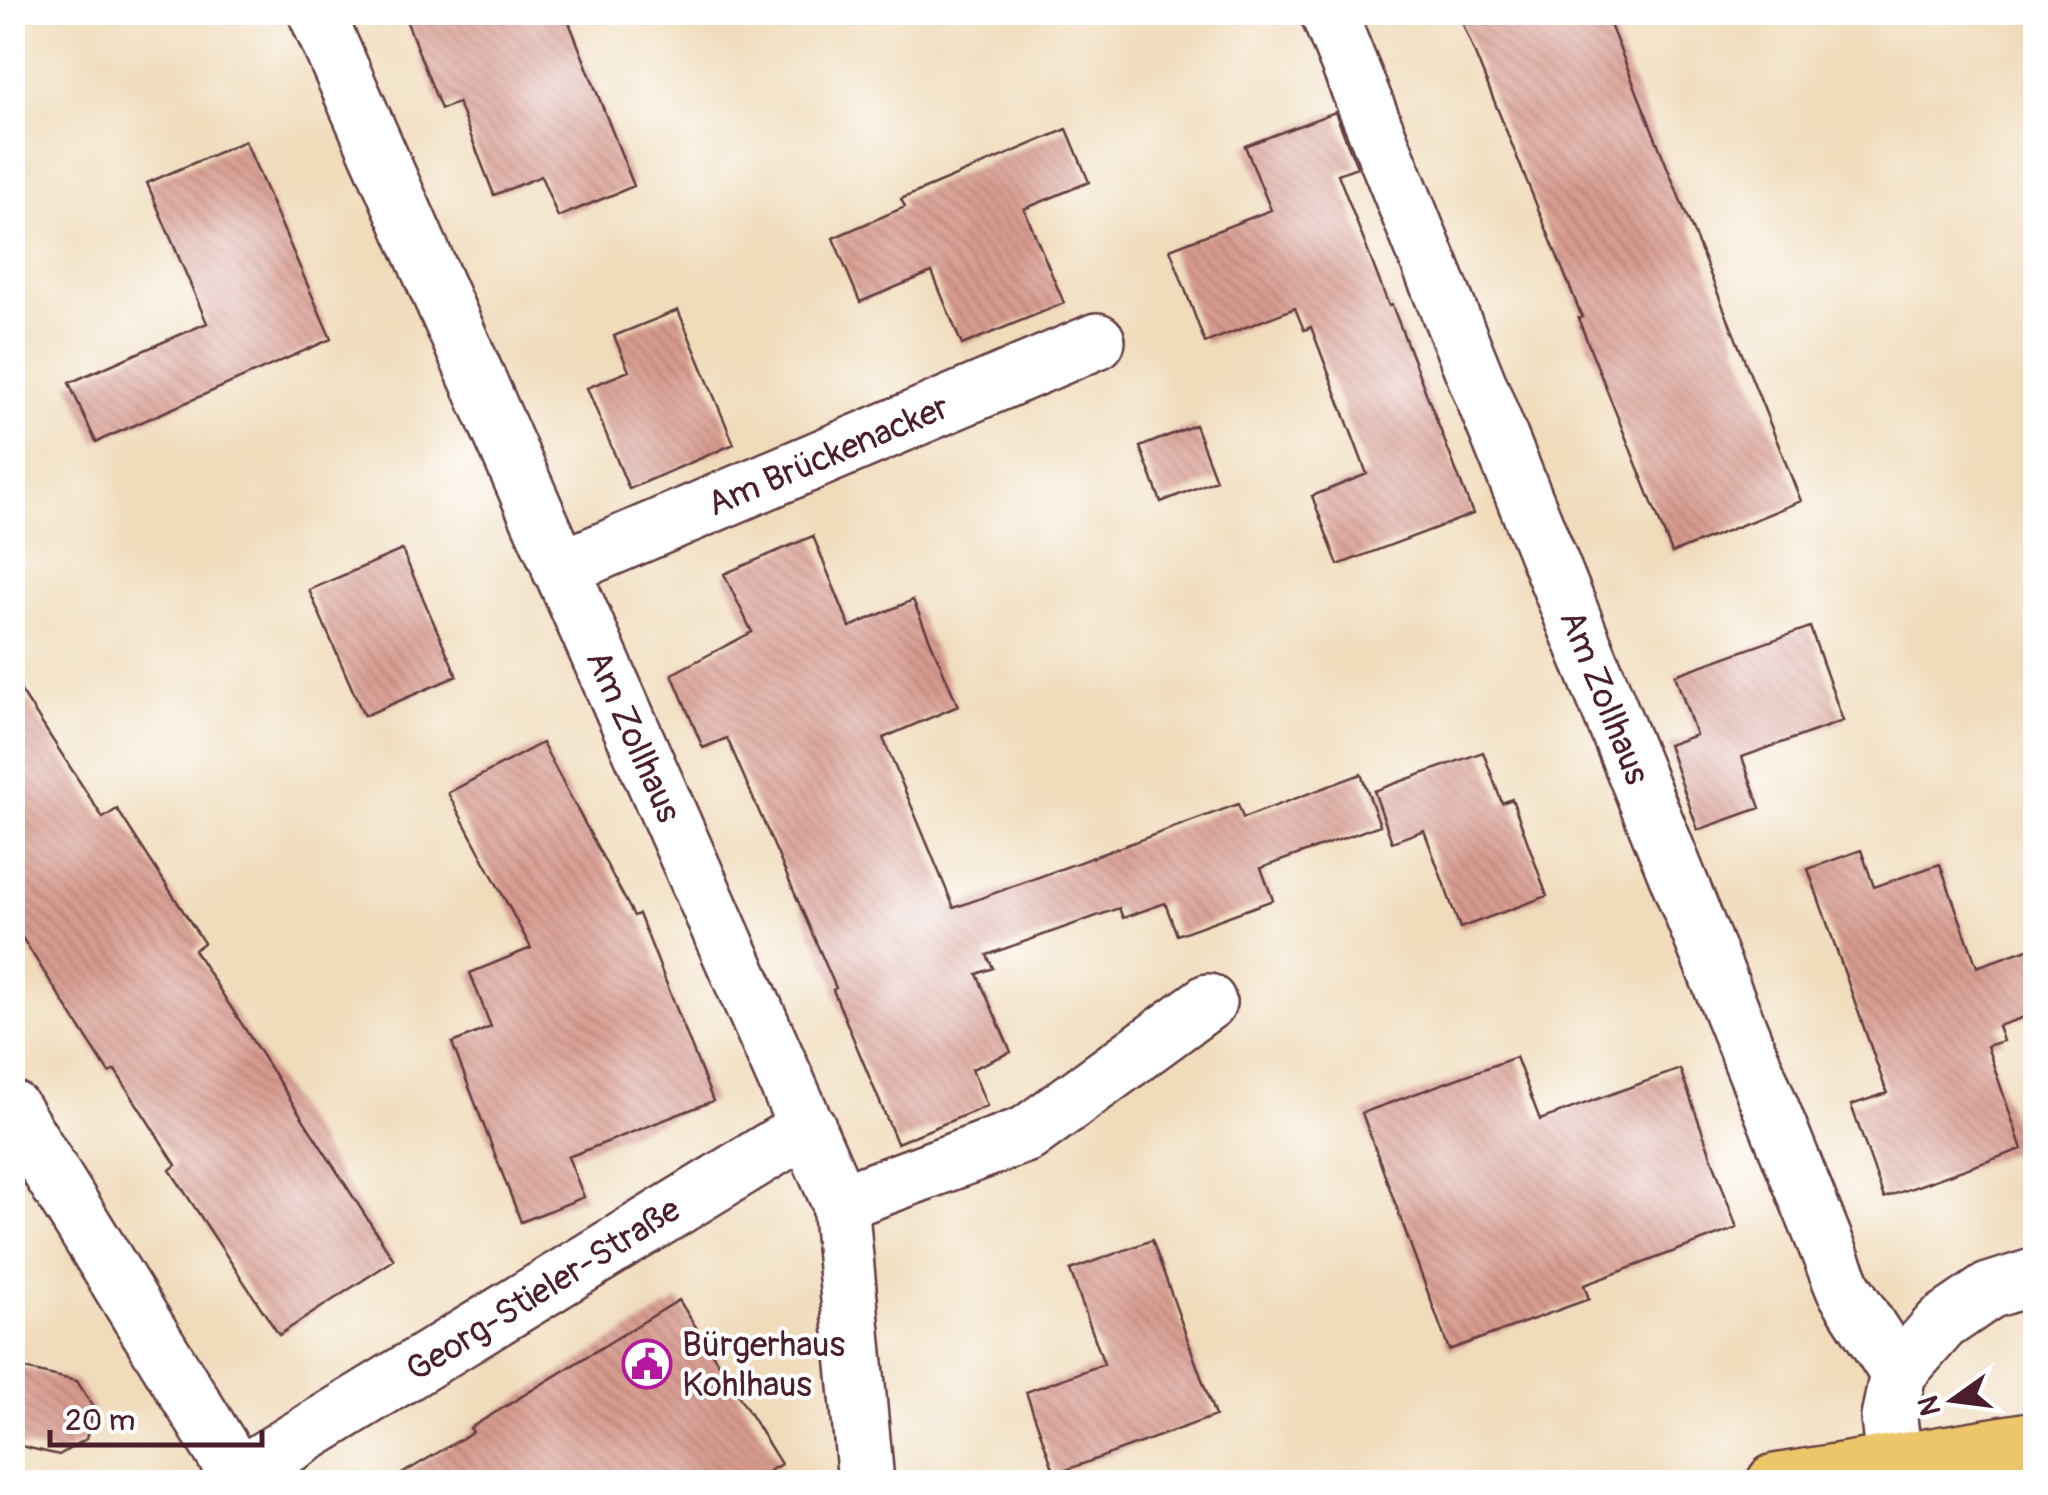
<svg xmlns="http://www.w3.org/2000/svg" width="2048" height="1495" font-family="Pangolin,sans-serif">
<defs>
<pattern id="building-back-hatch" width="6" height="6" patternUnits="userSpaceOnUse" patternTransform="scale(2.5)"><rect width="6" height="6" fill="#d89b8f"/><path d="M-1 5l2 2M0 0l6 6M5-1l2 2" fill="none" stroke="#b17e75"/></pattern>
</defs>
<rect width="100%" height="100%" fill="#fff"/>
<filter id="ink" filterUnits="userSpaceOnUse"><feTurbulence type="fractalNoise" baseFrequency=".01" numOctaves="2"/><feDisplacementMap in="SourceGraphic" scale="20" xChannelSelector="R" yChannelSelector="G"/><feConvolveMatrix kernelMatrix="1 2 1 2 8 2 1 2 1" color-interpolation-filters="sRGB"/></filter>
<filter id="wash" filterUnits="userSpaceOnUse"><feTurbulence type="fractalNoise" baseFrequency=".0048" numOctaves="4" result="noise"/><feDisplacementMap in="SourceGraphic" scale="40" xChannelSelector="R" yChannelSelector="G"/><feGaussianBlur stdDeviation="2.25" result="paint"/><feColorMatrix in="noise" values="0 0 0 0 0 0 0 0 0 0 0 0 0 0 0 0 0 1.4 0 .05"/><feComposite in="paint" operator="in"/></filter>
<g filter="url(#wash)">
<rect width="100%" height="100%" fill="#f0dcbb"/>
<g id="blocks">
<!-- building -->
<path fill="url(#building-back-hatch)" d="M403 12H565L634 186 558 217 541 176 494 195 458 103 441 109Z
M1458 12H1605L1801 501 1672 553 1578 318 1582 317Z
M1335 112 1357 167 1338 174 1389 306 1392 305 1473 514 1338 565 1312 496 1367 474 1311 327 1304 330 1295 308 1205 343 1170 249 1271 210 1245 146Z
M1067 129 1089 182 1024 209 1064 303 962 345 932 272 860 302 833 238 905 207 901 199Z
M245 141 331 339 96 442 69 383 207 323 147 183Z
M678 310 734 444 629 489 587 388 629 371 614 336Z
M1195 425 1216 480 1161 502 1140 447Z
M813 536 850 627 913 600 958 706 883 738 954 908 1238 804 1243 818 1361 774 1380 825 1261 868 1273 900 1177 935 1165 903 1123 918 1119 908 987 955 993 968 977 974 1011 1052 972 1069 987 1106 897 1143 833 990 836 988 727 738 703 748 672 674 752 632 724 574Z
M402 550 457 676 364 716 309 590Z
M1810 627 1843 721 1742 757 1760 808 1698 830 1668 745 1696 735 1675 675Z
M12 677 103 818 117 809 204 943 194 950 394 1260 279 1335 170 1170 176 1165 115 1070 109 1073 12 922Z
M542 743 634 916 639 914 713 1101 568 1157 584 1197 521 1222 452 1043 491 1027 470 973 531 948 448 793Z
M1483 752 1502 803 1512 799 1547 896 1460 928 1424 830 1392 842 1374 791Z
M1861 850 1874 887 1940 864 1977 967 2036 946V1013L1998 1026 2003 1041 1987 1046 2022 1149 1884 1198 1851 1105 1887 1093 1808 869Z
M1516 1057 1540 1120 1680 1069 1737 1228 1584 1285 1589 1299 1449 1350 1362 1113Z
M1152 1240 1215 1416 1055 1474 1026 1392 1104 1364 1070 1270Z
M679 1300 781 1464 751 1482H388L473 1432 470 1428Z
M12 1366 77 1381 94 1408 86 1439 59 1455 12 1444Z"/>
</g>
</g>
<g filter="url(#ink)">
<use href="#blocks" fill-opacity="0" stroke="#633b41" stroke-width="2.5"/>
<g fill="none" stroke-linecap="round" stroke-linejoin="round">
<!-- minor casing -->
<g stroke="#633b41" stroke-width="60">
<path id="minor" d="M316 12 840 1203 866 1482
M1328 12 1844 1289 1898 1373
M560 569 1097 341
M12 1109 238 1476
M840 1203 1027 1134 1208 1002
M1894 1462 1889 1418 1898 1373 1942 1323 1989 1291 2036 1276
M228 1482 808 1127"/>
</g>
<!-- major casing -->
<g stroke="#633b41" stroke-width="60">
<path id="major" d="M1775 1482 2036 1439"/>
</g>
<!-- minor -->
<use href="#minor" stroke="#fff" stroke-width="55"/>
<!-- major -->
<use href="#major" stroke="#ecc669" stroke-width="55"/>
</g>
</g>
<!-- icons -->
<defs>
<g id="civic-ring" transform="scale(2.5)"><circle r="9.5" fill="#fff" stroke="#b5179e" stroke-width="1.5"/><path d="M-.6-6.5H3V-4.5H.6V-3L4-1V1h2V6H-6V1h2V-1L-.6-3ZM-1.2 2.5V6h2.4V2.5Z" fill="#b5179e"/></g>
</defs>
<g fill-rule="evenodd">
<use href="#civic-ring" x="647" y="1364"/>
</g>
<g text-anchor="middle" stroke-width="8" stroke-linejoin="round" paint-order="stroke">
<!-- street labels -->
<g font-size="35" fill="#4a1f2b" stroke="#fff">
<text transform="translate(828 455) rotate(-23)" y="12">Am Brückenacker</text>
<text transform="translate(1605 697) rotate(68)" y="12">Am Zollhaus</text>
<text transform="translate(634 736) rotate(66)" y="12">Am Zollhaus</text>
<text transform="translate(543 1289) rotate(-32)" y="12">Georg-Stieler-Straße</text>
</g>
<!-- poi labels -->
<g font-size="35" fill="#4a1f2b" stroke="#fff" text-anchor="start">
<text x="682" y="1356">Bürgerhaus<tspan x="682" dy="40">Kohlhaus</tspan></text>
</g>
</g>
<!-- margin -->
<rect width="2048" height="1495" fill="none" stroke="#fff" stroke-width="50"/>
<!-- north arrow -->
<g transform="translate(1953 1400) rotate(256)" stroke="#ffffff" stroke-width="8" paint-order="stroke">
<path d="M0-8L18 38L0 25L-18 38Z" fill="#4a1f2b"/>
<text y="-15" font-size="28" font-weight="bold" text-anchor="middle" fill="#4a1f2b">N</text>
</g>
<!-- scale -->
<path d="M50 1430v15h212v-15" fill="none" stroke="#4a1f2b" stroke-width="5"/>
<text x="65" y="1430" font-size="30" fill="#4a1f2b" stroke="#ffffff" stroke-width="8" paint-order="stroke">20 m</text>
</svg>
